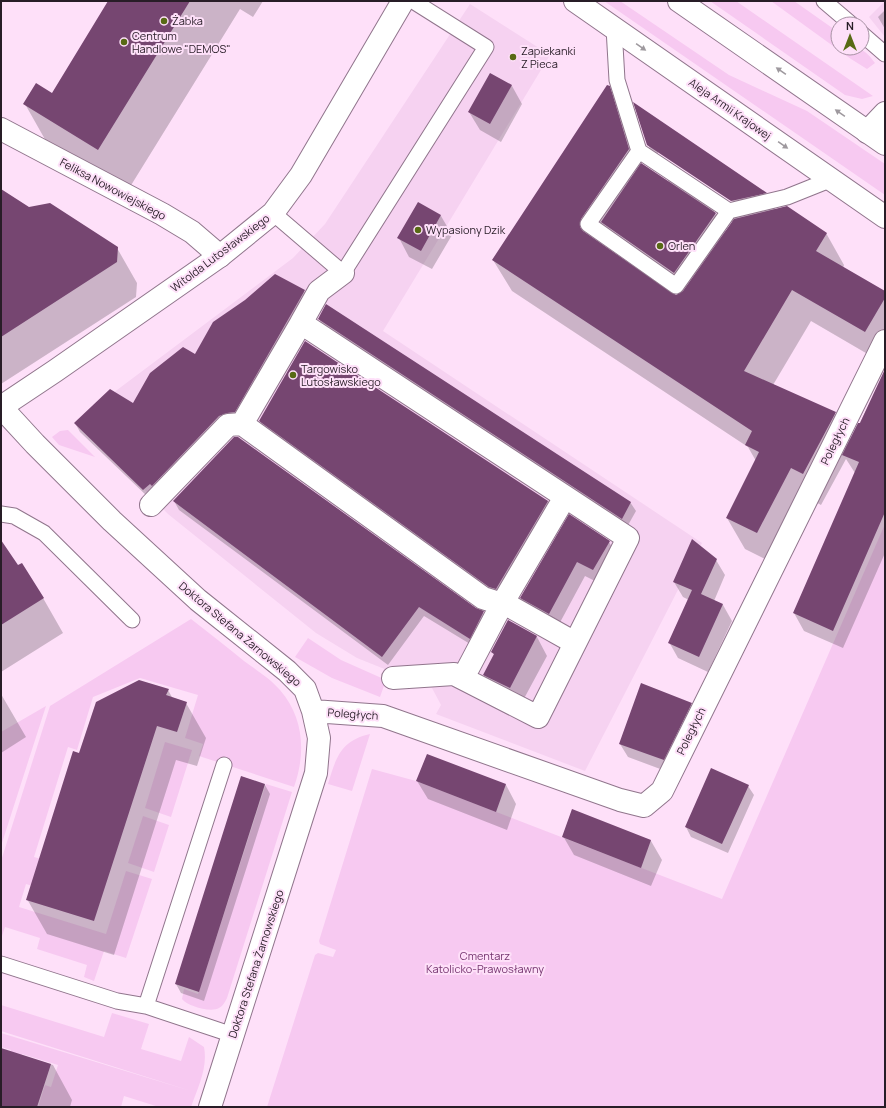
<svg xmlns="http://www.w3.org/2000/svg" width="886" height="1108" font-family="Manrope,sans-serif">
<rect width="100%" height="100%" fill="#fee0f9"/>
<!-- built -->
<path fill="#f6d2f1" d="M885 1V37L869 17Z
M470 4 550 55 383 331 702 543 585 771 436 714 441 705 432 688 357 658 316 633 168 514 77 420 293 258 325 224Z"/>
<!-- green -->
<path fill="#f7c9f1" d="M604 1H620L729 75 807 111 885 164V195Z
M710 1H736L873 96 862 99 845 95Z
M771 1H794L838 32V48C858 48 863 46 875 63L867 69 851 59Z
M68 430 95 457 59 445 52 437 60 431Z
M885 524V1107H267L315 955 318 953 333 957 336 950 320 944 319 941 372 769 416 781 722 899Z
M191 619C209 633 227 647 244 661 256 670 270 678 280 690 304 718 306 753 294 787L199 756 203 744 185 738 198 695 140 678 93 697 77 750 68 747 34 857 45 860 36 887 26 884 19 907 106 934 126 871 152 879 126 958 104 951 94 981 84 977 87 965 37 949 40 938 5 927 1 939V861L50 706Z
M308 638 341 660 386 680 380 697 332 678 295 657Z
M46 706 1 846V732Z
M370 734 352 791 328 784C336 758 340 741 370 734Z
M165 742 192 750 171 817 145 808Z
M266 784 292 792 227 998C225 1002 223 1006 219 1008 211 1013 187 1006 182 999L184 989 198 994Z
M143 816 169 825 154 872 128 863Z
M1 1005 104 1037 112 1013 149 1024 141 1049 181 1061 189 1037 204 1047C208 1068 198 1087 191 1107H159L124 1096 121 1107H38L45 1085 51 1087 58 1065 22 1054 20 1059 9 1055 11 1050 1 1047V1033L191 1091 1 1031Z"/>
<!-- shadow -->
<path fill="#0003" fill-rule="evenodd" d="M110 1H263L253 17 240 9 125 195 51 150 25 104 52 94Z
M885 10V29L878 17Z
M491 74 512 86 522 104 501 142 480 130 469 112Z
M609 87 627 119 641 165 670 184 648 145 635 105 766 193 776 210 826 233 844 265 843 268 885 292V361L883 363 811 321 773 385 835 413 851 441 877 388 885 392V553L843 648 804 631 794 613 855 473 846 459 821 505 810 499 775 564 745 549 727 518 756 461 748 447 512 291 493 260ZM658 151 735 203 734 205 658 154ZM713 210 733 223 726 232ZM609 235 621 255 678 295 676 296 602 246Z
M1 190 29 208 117 248 137 283 136 297 1 384Z
M418 204 441 216 452 235 432 269 409 257 399 238Z
M304 291 310 300 240 421 149 498 80 432 75 423 134 404 195 355Z
M319 319 630 502 636 511 627 527 324 328Z
M260 421 548 501 553 511 495 596 265 430Z
M174 501 475 609 483 612 489 621 475 647 424 616 388 665 179 510Z
M570 516 609 542 617 556 601 584 585 576 557 628 529 612 521 598Z
M1 554 43 598 63 633 1 672Z
M716 560 725 575 714 601 723 605 732 621 708 672 678 658 669 642 689 600 683 597 674 582Z
M508 621 537 637 547 656 520 706 495 694 484 675 495 656 492 652Z
M168 690 173 699 186 703 206 738 197 766 176 760 114 955 47 934 27 899 80 755Z
M1 694 26 737 1 753Z
M691 704 699 717 671 773 628 757 620 744Z
M427 755 506 785 516 804 507 830 428 799 417 781Z
M242 777 265 785 270 794 204 1001 181 993 176 984Z
M748 786 754 795 728 853 691 837 686 827Z
M572 810 651 841 662 860 651 886 574 855 563 836Z
M1 1049 53 1065 72 1100 70 1107H1Z"/>
<!-- building -->
<path fill="#764671" d="M108 1H190L98 150 23 104 36 83 52 93Z
M490 73 512 85 490 124 468 112Z
M607 85 610 86 629 149 581 219 580 227 583 231 676 295 683 291 734 219 787 206 827 233 816 251 885 291V298L865 332 792 290 744 371 836 412 803 474 791 468 757 533 726 518 759 452 745 445 752 431 492 260Z
M633 102 767 193 731 201 647 145Z
M641 163 716 213 674 273 601 222Z
M1 189 29 207 50 203 118 247 117 262 1 337Z
M418 202 441 215 421 251 397 238Z
M275 274 305 290 235 412 227 413 219 416 152 486 150 484 143 490 74 423 110 389 133 403 150 373 183 347 195 354 213 322 245 300Z
M326 304 631 502 622 519 318 319Z
M305 341 548 501 496 589 489 587 259 421Z
M885 369V512L833 631 793 613 859 462 842 455 858 423H860Z
M234 437H238L476 608 484 611 470 639 419 607 382 657 173 501Z
M569 514 610 541 593 570 577 562 549 614 520 598Z
M692 539 717 559 701 594 723 604 699 657 668 643 692 590 673 582Z
M1 540 18 565 22 563 44 598 1 625Z
M508 620 537 636 510 688 483 675 494 654 491 652Z
M139 680 169 689 166 695 187 702 177 732 157 726 94 921 26 900 73 751 79 753 96 702Z
M641 683 692 703 664 760 619 744Z
M427 754 506 784 496 812 416 781Z
M711 768 749 785 722 844 685 827Z
M241 776 265 784 199 992 175 984Z
M572 809 651 840 641 868 562 837Z
M1 1048 51 1064 37 1107H1Z"/>
<g fill="none" stroke-linecap="round" stroke-linejoin="round">
<!-- lane casing -->
<g stroke="#90758c" stroke-width="17">
<path id="lane" d="M824 1 851 24
M614 28 617 80 639 151 729 211 787 197 832 179
M862 34 885 54
M639 151 588 224 676 286 729 211
M273 213 343 273 486 47 413 1
M1 514 14 516 44 533 132 620
M224 765 146 1006 233 1035
M1 964 117 1001 146 1006"/>
</g>
<!-- street casing -->
<g stroke="#90758c" stroke-width="24">
<path id="street" d="M1 129 162 214 192 232 220 256
M867 132 885 113
M343 273 319 291 301 323 628 538 538 717 454 674 393 678
M301 323 242 424 483 598 511 607 575 643
M1 407 35 444 112 521 198 600 287 671 305 689 313 711 319 738 316 773 210 1107
M151 505 228 425 242 424
M463 678 502 604 565 497
M313 711 383 716 620 800 644 806 662 791 885 341"/>
</g>
<!-- secondary casing -->
<g stroke="#90758c" stroke-width="24">
<path id="secondary" d="M575 1 885 217
M679 1 885 144
M1 407 55 371 220 256 273 213 301 175 403 1"/>
</g>
<!-- lane -->
<use href="#lane" stroke="#fff" stroke-width="15"/>
<!-- street -->
<use href="#street" stroke="#fff" stroke-width="22"/>
<!-- secondary -->
<use href="#secondary" stroke="#fff" stroke-width="22"/>
</g>
<!-- one-way arrows -->
<defs><path id="oneway-solid" d="M-6-.8H1V-3.2L6.5 0L1 3.2V.8H-6Z"/></defs>
<g fill="#9e999e">
<use href="#oneway-solid" transform="translate(641 47) rotate(35)"/>
<use href="#oneway-solid" transform="translate(781 71) rotate(-145)"/>
<use href="#oneway-solid" transform="translate(840 113) rotate(-145)"/>
<use href="#oneway-solid" transform="translate(783 145) rotate(35)"/>
</g>
<!-- markers -->
<g fill="#586a15" stroke="#fee0f9" stroke-width="1.5">
<circle cx="164" cy="21" r="4"/>
<circle cx="124" cy="42" r="4"/>
<circle cx="513" cy="57" r="4"/>
<circle cx="418" cy="230" r="4"/>
<circle cx="660" cy="246" r="4"/>
<circle cx="293" cy="375" r="4"/>
</g>
<g text-anchor="middle" stroke-width="4" stroke-linejoin="round" paint-order="stroke">
<!-- poi labels -->
<g font-size="11" fill="#281d27" stroke="#fee0f9" text-anchor="start">
<text x="172" y="25">Żabka</text>
<text x="132" y="40">Centrum<tspan x="132" dy="13">Handlowe "DEMOS"</tspan></text>
<text x="521" y="55">Zapiekanki<tspan x="521" dy="13">Z Pieca</tspan></text>
<text x="426" y="234">Wypasiony Dzik</text>
<text x="668" y="250">Orlen</text>
<text x="301" y="373">Targowisko<tspan x="301" dy="13">Lutosławskiego</tspan></text>
</g>
<!-- street labels -->
<g font-size="11" fill="#281d27" stroke="#fee0f9">
<text transform="translate(730 109) rotate(35)" y="4">Aleja Armii Krajowej</text>
<text transform="translate(113 189) rotate(28)" y="4">Feliksa Nowowiejskiego</text>
<text transform="translate(220 253) rotate(-37)" y="4">Witolda Lutosławskiego</text>
<text transform="translate(835 441) rotate(-64)" y="4">Poległych</text>
<text transform="translate(240 634) rotate(40)" y="4">Doktora Stefana Żarnowskiego</text>
<text transform="translate(353 714) rotate(4)" y="4">Poległych</text>
<text transform="translate(691 731) rotate(-64)" y="4">Poległych</text>
<text transform="translate(256 964) rotate(-72)" y="4">Doktora Stefana Żarnowskiego</text>
</g>
<!-- park labels -->
<g font-size="11" fill="#763570" stroke="#fee0f9">
<text x="485" y="960">Cmentarz<tspan x="485" dy="13">Katolicko-Prawosławny</tspan></text>
</g>
</g>
<!-- border -->
<rect width="886" height="1108" fill="none" stroke="#281d27" stroke-width="4"/>
<!-- north arrow -->
<g transform="translate(850 36)"><circle r="19" fill="#fee0f9" stroke="#a892a5"/>
<path d="M0-3L7 15L0 10L-7 15Z" fill="#586a15"/>
<text y="-6" font-size="11" font-weight="bold" text-anchor="middle" fill="#281d27">N</text>
</g>
</svg>
